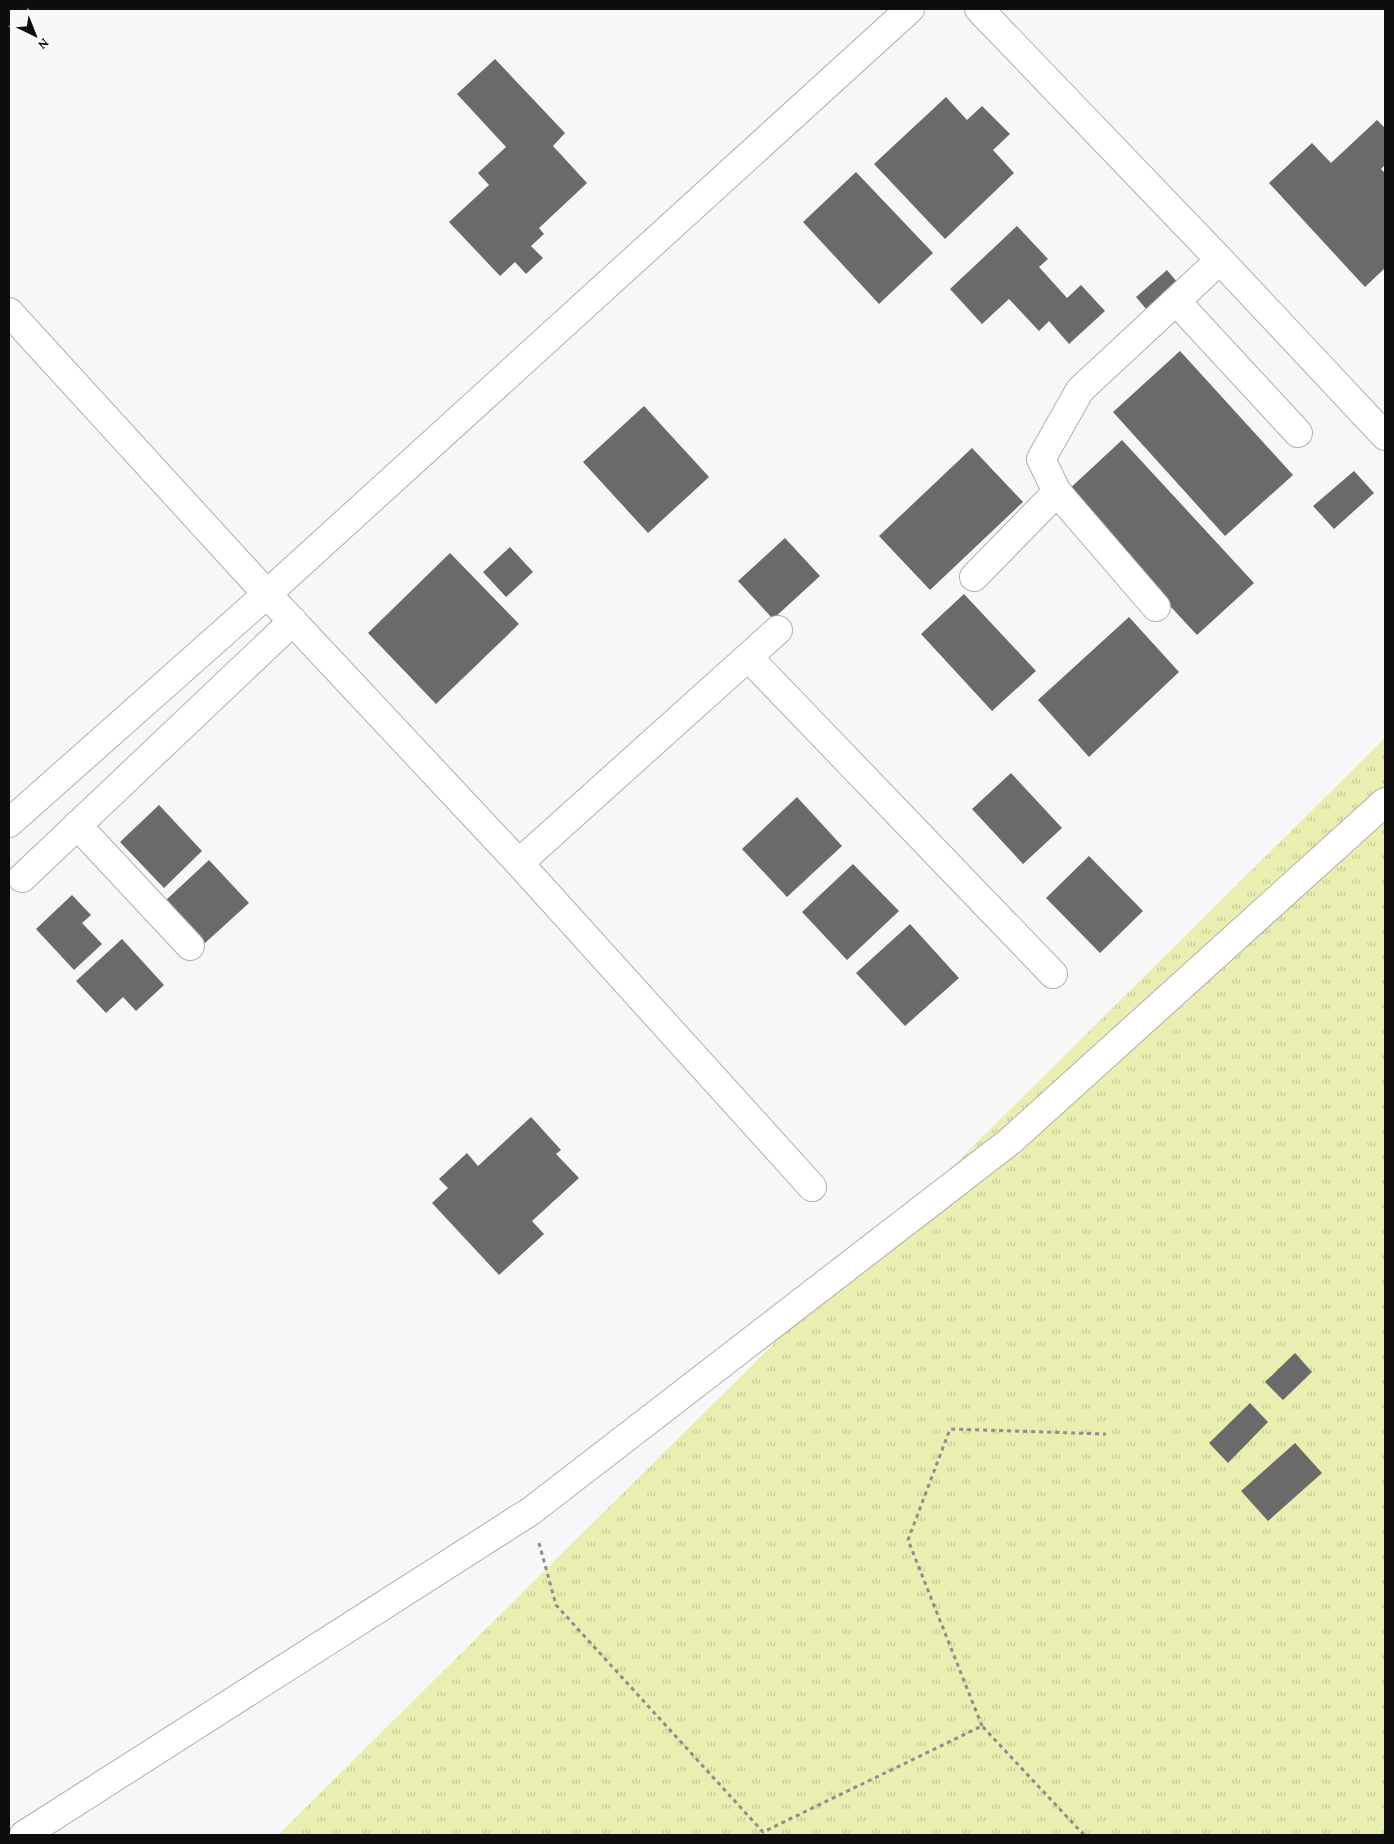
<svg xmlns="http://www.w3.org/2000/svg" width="1394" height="1844" font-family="'Crimson Pro',serif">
<defs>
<pattern id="grass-tufts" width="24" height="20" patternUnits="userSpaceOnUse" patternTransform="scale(1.25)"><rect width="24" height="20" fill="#eaeeb0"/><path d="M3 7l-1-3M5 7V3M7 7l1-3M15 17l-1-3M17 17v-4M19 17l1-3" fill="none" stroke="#c8cb96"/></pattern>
</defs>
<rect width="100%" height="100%" fill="#f6f7f8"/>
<!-- grass -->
<path fill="url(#grass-tufts)" d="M1385 738V1835H278Z"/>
<!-- building -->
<path fill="#6a6a6b" d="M495 59 565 133 553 146 587 183 539 228 544 234 531 246 543 258 526 274 515 262 500 276 449 222 489 185 478 173 506 147 457 94Z
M946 97 967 120 982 106 1010 134 993 150 1014 173 945 239 874 164Z
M1377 120 1385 128V165L1381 169 1385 173V268L1365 287 1269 183 1312 143 1331 163Z
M856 172 933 253 879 304 803 222Z
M1017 226 1048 259 1039 267 1067 298 1081 285 1105 311 1069 344 1049 321 1039 331 1009 299 982 324 950 289Z
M1167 270 1183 289 1152 316 1136 297Z
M1180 351 1293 475 1225 536 1113 412Z
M644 406 709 477 648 533 583 462Z
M1122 440 1254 583 1197 635 1065 493Z
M972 448 1023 502 930 590 879 536Z
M1354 471 1374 493 1334 529 1313 506Z
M785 538 820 576 773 619 738 581Z
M510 547 533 572 506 597 483 572Z
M450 553 519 624 436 704 368 633Z
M964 594 1036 671 992 711 921 634Z
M1129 617 1179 672 1089 757 1038 700Z
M1011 773 1062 828 1023 864 972 809Z
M797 797 842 846 787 897 742 849Z
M159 805 202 851 164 888 120 842Z
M1089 856 1143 911 1100 953 1046 898Z
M209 860 249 903 205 943 165 901Z
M853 864 899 911 847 960 802 912Z
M72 895 91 915 82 923 102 944 74 970 36 929Z
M910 924 959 978 905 1026 856 973Z
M122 939 164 985 136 1011 123 997 106 1013 76 981Z
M531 1117 561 1150 556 1154 579 1178 532 1221 544 1234 499 1275 432 1203 448 1188 439 1179 467 1153 478 1166Z
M1295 1353 1312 1372 1283 1400 1265 1382Z
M1250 1403 1268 1422 1228 1463 1209 1443Z
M1295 1443 1322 1473 1268 1521 1241 1491Z"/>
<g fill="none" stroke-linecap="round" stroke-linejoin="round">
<!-- minor casing -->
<g stroke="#afafb1" stroke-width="30">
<path id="minor" d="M979 9 1220 260 1385 436
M1176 301 1298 433
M9 312 267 594 519 863 812 1187
M974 577 1057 492
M1156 607 1057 492 1041 459 1080 390 1220 260
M748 657 1053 974
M9 823 267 594 910 9
M77 825 190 946
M519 863 778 630
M22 878 293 621
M24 1835 531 1511 1009 1142 1385 802"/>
</g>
<!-- path -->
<path stroke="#8d8d8e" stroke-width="3" stroke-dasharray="4 4" stroke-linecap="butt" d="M539 1543 556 1605 763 1832 982 1726 1084 1835
M982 1726 908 1540 950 1429 1106 1434"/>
<!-- minor -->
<use href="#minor" stroke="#fff" stroke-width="28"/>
</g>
<!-- border -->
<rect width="1394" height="1844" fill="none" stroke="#0d0d0e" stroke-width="20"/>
<!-- north arrow -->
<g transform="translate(35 35) rotate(137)" stroke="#ffffff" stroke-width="4" paint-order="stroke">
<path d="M0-4L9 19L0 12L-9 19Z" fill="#0d0d0e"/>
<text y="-8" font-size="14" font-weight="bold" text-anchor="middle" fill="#0d0d0e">N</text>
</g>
</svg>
